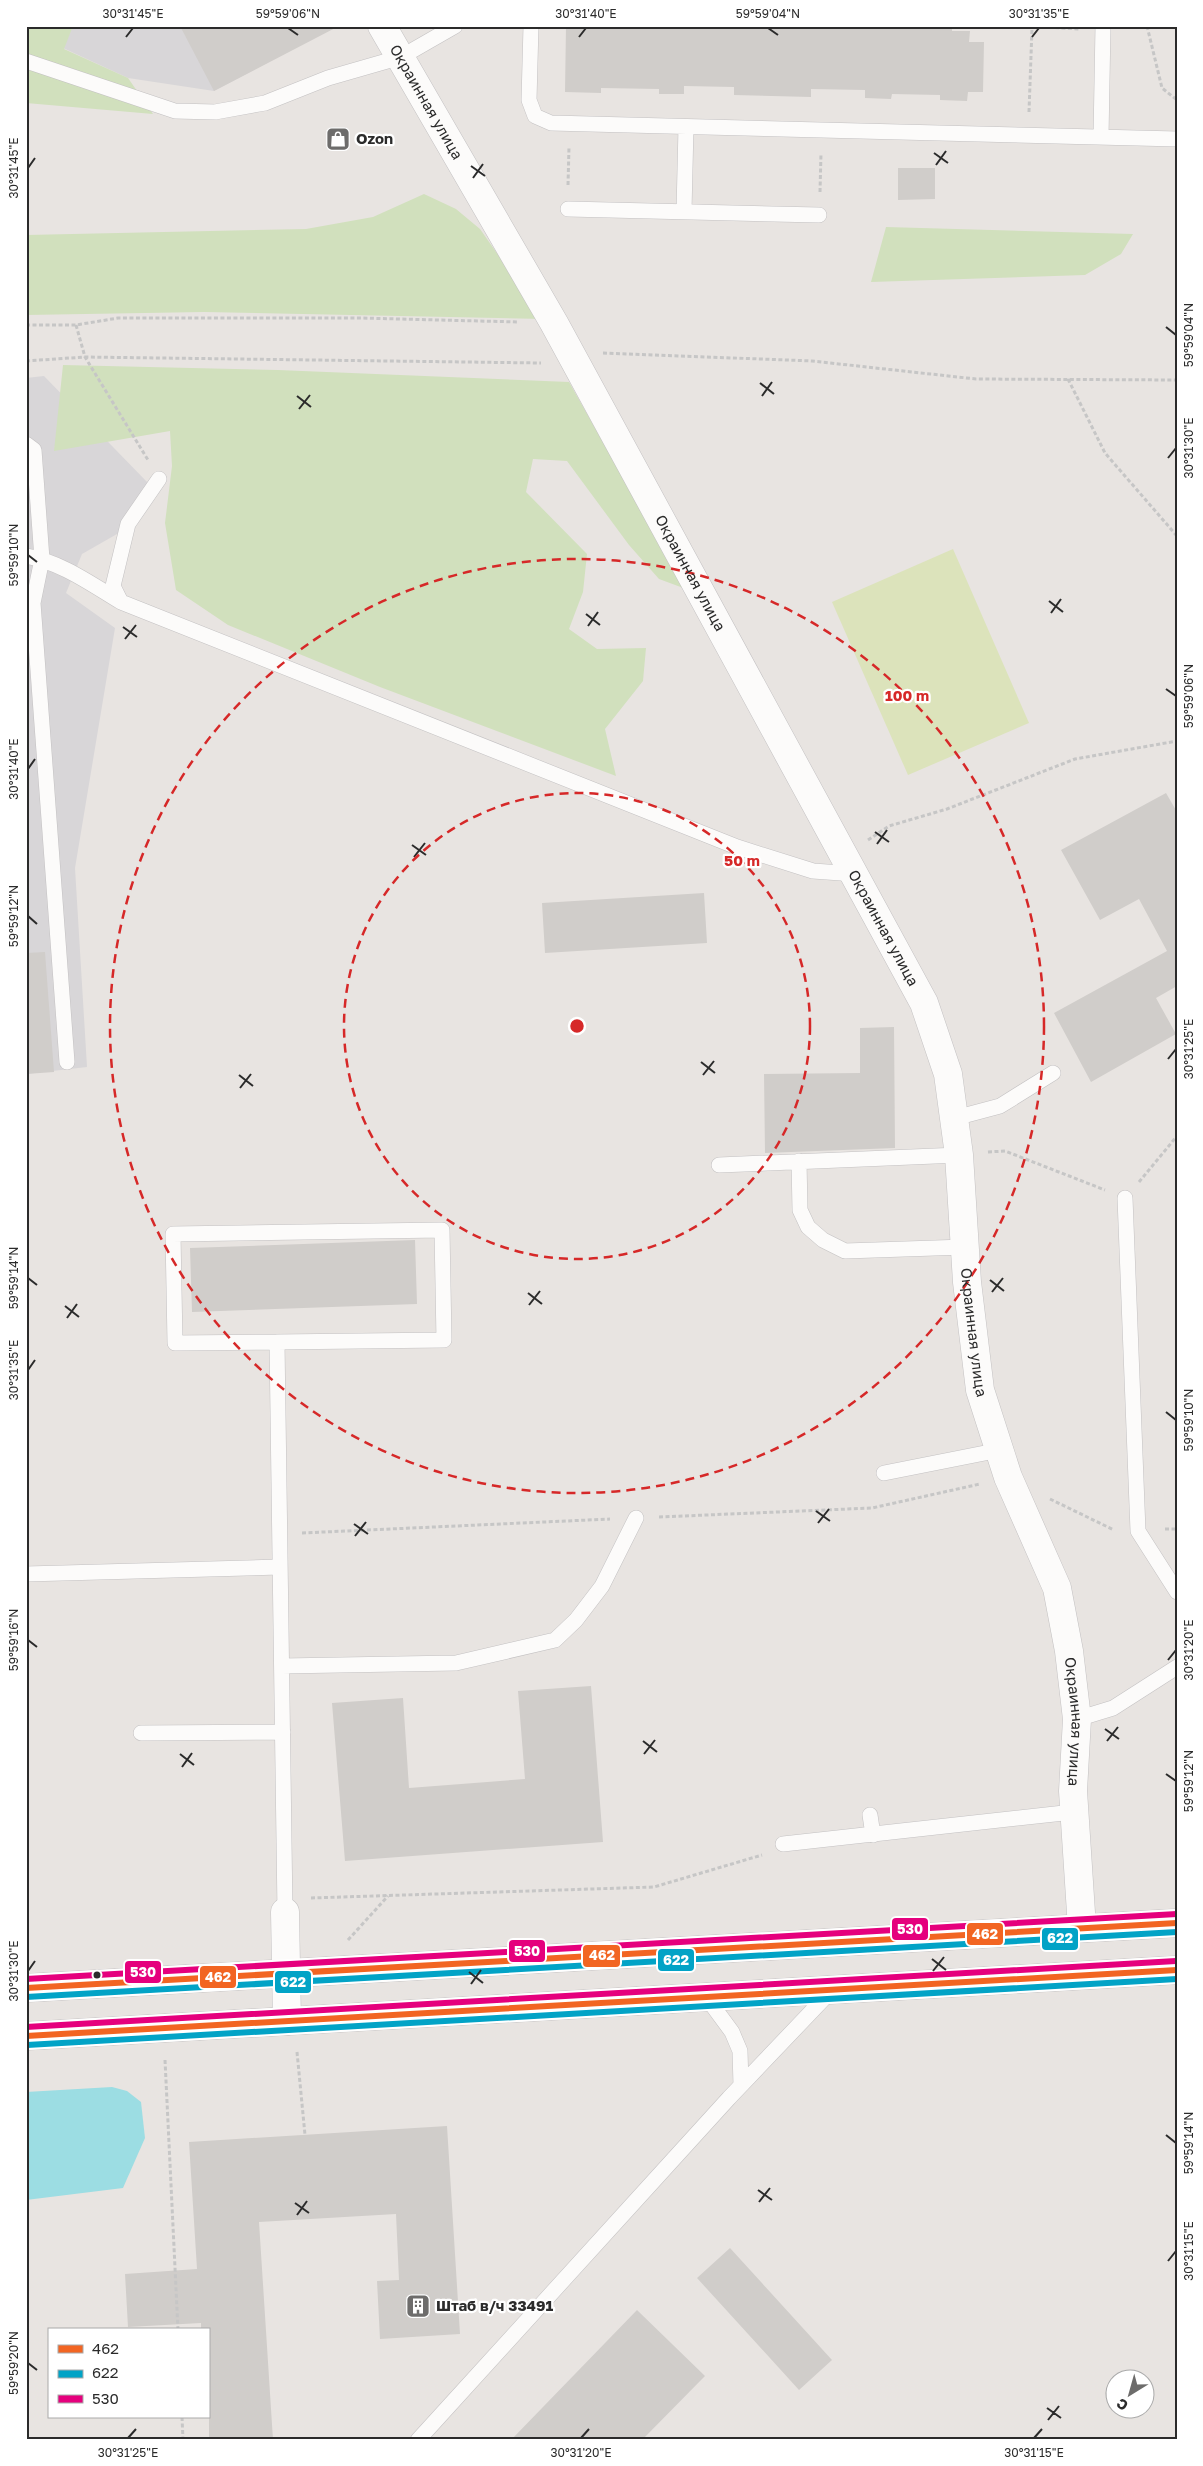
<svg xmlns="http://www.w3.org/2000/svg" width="1203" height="2466" font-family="'Golos Text',sans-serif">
<rect width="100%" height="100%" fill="#e8e4e1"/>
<!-- industrial -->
<path fill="#d8d6d8" d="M73 26H337L214 91 128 78 63 48Z
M44 376 148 483 117 534 82 554 66 593 115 628 75 868 87 1067 26 1074V378Z"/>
<!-- green -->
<path fill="#d1e0bd" d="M26 26H73L64 49 128 78 153 114 26 103Z
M424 194 456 209 480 229 543 319 204 312 26 315V235L306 229 373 217Z
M886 227 1133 234 1121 254 1085 275 871 282Z
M63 365 278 370 569 382 686 589 659 579 629 545 567 461 533 459 526 492 587 554 583 592 569 629 597 649 646 648 643 681 605 729 616 776 380 687 228 625 176 590 165 523 172 466 170 431 54 451Z"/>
<!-- pitch -->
<path fill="#dce3bb" d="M953 549 1029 723 908 775 832 602Z"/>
<!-- water -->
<path fill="#9cdde3" d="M112 2087 127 2091 141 2102 145 2138 123 2188 26 2200V2092Z"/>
<!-- building -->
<path fill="#d0cdca" d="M180 26H339L214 91Z
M566 26H804L884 29V26H952V31H970L969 42H984L983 92H968L967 101 940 100V95L892 94 891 99 865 98V90L811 89V97L734 95V87L684 86V94H659V89L601 88V93L565 92Z
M898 168H935V199L898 200Z
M1166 793 1177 812V986L1156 998 1176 1034 1091 1082 1054 1013 1167 951 1139 899 1100 920 1061 850Z
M704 893 707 943 545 953 542 903Z
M45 952 54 1072 26 1074V953Z
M894 1027 895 1148 765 1153 764 1074 860 1073V1028Z
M415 1240 417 1304 192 1312 190 1248Z
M591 1686 603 1842 345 1861 332 1703 403 1698 409 1788 525 1779 518 1691Z
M447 2126 460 2334 380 2339 377 2281 399 2280 396 2214 259 2222 273 2440H209V2330H201V2323L128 2327 125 2274 197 2269 189 2142Z
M730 2248 832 2360 799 2390 697 2278Z
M637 2310 705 2376 642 2440H511Z"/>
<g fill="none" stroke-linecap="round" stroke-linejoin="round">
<!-- service casing -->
<g stroke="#c3c1c2" stroke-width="16">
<path id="service" d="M531 26 529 100 535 116 551 123 1177 139
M26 61 175 111 215 112 265 103 328 78 401 57 455 26
M1101 137 1103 26
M568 209 819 215
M684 211 686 127
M26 444 34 450 42 559 33 603 67 1062
M159 479 128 524 113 586 121 602 737 847 813 871 855 874
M26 556C61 562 91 584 121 602
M955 1118 1000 1106 1053 1073
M799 1161 800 1210 808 1227 823 1240 845 1251 965 1247
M719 1165 959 1155
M1125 1198 1138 1531 1177 1592
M277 1342 175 1343 173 1234 442 1230 444 1340 277 1342 285 1912
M884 1473 1000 1450
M26 1574 280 1567
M282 1666 456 1663 555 1640 576 1620 602 1586 636 1518
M1077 1719 1113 1708 1177 1667
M141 1733 283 1732
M870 1815 873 1835
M783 1844 1073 1812
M707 1998 732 2032 740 2051 741 2085
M418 2440 729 2098 832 1990"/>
</g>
<!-- minor casing -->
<g stroke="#c3c1c2" stroke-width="29">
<g id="minor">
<path id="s1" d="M382 26 554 323 924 1003 948 1074 959 1155 967 1282 980 1390 1008 1477 1057 1588 1069 1651 1077 1719 1073 1791 1082 1928"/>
<path d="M285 1912 287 2021"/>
</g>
</g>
<!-- secondary casing -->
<g stroke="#c3c1c2" stroke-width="29">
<path id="secondary" d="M26 1988 1177 1923
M26 2036 1177 1970"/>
</g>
<!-- path -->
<path stroke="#c6c6c6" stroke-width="3" stroke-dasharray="4 2.5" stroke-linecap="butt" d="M1029 26 1080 29
M1147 26 1162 88 1177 100
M1029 112 1032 28
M568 185 569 147
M820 192 821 153
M26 325H76L118 318H359L519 322
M76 325 85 357 148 460
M603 353 812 361 976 379 1177 380
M26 361 85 357 541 363
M1068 379 1105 453 1177 536
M868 840 889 826 947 809 1075 759 1177 741
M988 1152 1005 1151 1105 1190
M1139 1182 1177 1136
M1050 1499 1114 1530
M659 1517 872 1508 980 1484
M1165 1529H1177
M302 1533 610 1519
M311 1898 654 1887 762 1855
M348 1940 388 1896
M297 2052 305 2135
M165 2060 178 2330
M182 2417 183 2440"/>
<!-- service -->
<use href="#service" stroke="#fcfbfa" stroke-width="15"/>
<!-- minor -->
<use href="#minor" stroke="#fcfbfa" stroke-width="28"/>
<!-- secondary -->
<use href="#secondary" stroke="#fcfbfa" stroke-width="28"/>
<!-- bus-1 casing -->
<g stroke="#fff" stroke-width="10">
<path id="bus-1" d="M26 1988 1177 1923
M26 2036 1177 1970"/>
</g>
<!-- bus-2 casing -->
<g stroke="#fff" stroke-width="10">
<path id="bus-2" d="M26 1997 1177 1932
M27 2045 1177 1979"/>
</g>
<!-- bus-3 casing -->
<g stroke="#fff" stroke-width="10">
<path id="bus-3" d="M26 1979 1177 1914
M26 2027 1176 1961"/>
</g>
<!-- bus-1 -->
<use href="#bus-1" stroke="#f26522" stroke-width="6"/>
<!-- bus-2 -->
<use href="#bus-2" stroke="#02a3c6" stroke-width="6"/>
<!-- bus-3 -->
<use href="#bus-3" stroke="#e5007d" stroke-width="6"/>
</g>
<!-- ticks -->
<path fill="none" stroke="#2b2b2b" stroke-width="2" d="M288 28 298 35M768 28 778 35M126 37 133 28M579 37 586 28M1032 37 1039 28M934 153 948 163M936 165 946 151M471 166 485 176M28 168 35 158M473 178 483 164M1166 327 1176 335M760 383 774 394M297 396 311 407M762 396 772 382M299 409 310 395M1168 458 1176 448M28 555 37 562M1049 601 1063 612M1051 613 1061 599M586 614 600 625M588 626 598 612M123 627 137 637M125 639 136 625M1166 689 1176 696M28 769 35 759M875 832 889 842M877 844 887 830M412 845 426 855M414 857 425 843M28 916 37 924M1168 1059 1176 1049M701 1062 715 1073M239 1075 253 1086M703 1075 714 1061M240 1088 251 1074M28 1278 37 1285M990 1280 1004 1291M992 1292 1003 1278M528 1293 542 1304M529 1305 540 1291M65 1306 79 1317M67 1318 77 1304M28 1370 35 1360M1166 1412 1176 1420M816 1511 830 1521M818 1523 829 1509M354 1524 368 1534M355 1536 366 1522M28 1640 37 1647M1168 1660 1176 1650M1105 1729 1119 1739M643 1741 657 1752M1107 1741 1118 1727M180 1754 194 1765M644 1754 655 1740M182 1767 192 1753M1166 1774 1176 1781M932 1959 946 1970M28 1971 35 1961M933 1971 944 1957M469 1972 483 1983M471 1984 481 1970M1166 2135 1176 2143M758 2190 772 2200M759 2202 770 2188M295 2203 309 2213M297 2215 307 2201M1168 2261 1176 2251M28 2363 37 2370M1047 2408 1061 2418M1048 2420 1059 2406M128 2438 136 2429M581 2438 589 2429M1034 2438 1042 2429"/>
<!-- distance rings -->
<g fill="none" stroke="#d62828" stroke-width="2.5" stroke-dasharray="9 6">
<circle cx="577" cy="1026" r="233"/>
<circle cx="577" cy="1026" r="467"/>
</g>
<!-- icons -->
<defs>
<g id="shop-square" transform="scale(1.25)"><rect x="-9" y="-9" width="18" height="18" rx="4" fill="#6d6c6b" stroke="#fff"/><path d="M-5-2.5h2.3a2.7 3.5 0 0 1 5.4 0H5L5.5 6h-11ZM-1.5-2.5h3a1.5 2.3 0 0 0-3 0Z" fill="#fff"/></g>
<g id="building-square" transform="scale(1.25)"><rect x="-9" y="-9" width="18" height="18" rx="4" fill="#6d6c6b" stroke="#fff"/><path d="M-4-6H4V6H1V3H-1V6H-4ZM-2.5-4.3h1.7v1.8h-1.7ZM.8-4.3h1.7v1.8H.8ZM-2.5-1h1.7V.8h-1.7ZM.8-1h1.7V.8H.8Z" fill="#fff"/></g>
</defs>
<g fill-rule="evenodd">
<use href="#shop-square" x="338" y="139"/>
<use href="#building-square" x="418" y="2306"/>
</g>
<!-- markers -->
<circle fill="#2b2b2b" stroke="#fff" stroke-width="2" cx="97" cy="1975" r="4.5"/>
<g text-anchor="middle" stroke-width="4.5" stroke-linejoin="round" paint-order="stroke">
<!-- street labels -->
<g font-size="15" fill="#2b2b2b" stroke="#fff">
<text dy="5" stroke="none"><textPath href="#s1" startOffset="88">Окраинная улица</textPath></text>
<text dy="5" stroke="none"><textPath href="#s1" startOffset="628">Окраинная улица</textPath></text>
<text dy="5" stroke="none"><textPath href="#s1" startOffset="1032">Окраинная улица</textPath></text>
<text dy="5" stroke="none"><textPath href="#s1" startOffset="1452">Окраинная улица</textPath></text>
<text dy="5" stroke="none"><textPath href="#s1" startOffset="1858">Окраинная улица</textPath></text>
</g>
<!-- poi labels -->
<g font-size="15" font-weight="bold" fill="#2b2b2b" stroke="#fff" text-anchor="start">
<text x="356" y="144">Ozon</text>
<text x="436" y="2311">Штаб в/ч 33491</text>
</g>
</g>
<circle cx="577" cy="1026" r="8" fill="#d62828" stroke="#fff" stroke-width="2.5"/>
<g font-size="15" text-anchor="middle" font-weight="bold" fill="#d62828" stroke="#fff" stroke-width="4.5" stroke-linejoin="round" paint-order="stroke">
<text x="907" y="701">100 m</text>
<text x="742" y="866">50 m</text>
</g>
<g stroke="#fff" stroke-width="2">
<rect x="891" y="1917" width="38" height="24" rx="5" fill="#e5007d"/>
<rect x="966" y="1922" width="38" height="24" rx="5" fill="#f26522"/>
<rect x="1041" y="1927" width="38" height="24" rx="5" fill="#02a3c6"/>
<rect x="508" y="1939" width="38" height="24" rx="5" fill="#e5007d"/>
<rect x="582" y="1944" width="39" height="24" rx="5" fill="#f26522"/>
<rect x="657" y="1948" width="38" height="24" rx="5" fill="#02a3c6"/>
<rect x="124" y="1960" width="38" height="24" rx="5" fill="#e5007d"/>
<rect x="199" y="1965" width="38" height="24" rx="5" fill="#f26522"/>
<rect x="274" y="1970" width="38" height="24" rx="5" fill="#02a3c6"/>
</g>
<g font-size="14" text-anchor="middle" font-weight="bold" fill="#fff">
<text x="910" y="1934">530</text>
<text x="985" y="1939">462</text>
<text x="1060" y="1943">622</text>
<text x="527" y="1956">530</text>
<text x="602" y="1960">462</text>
<text x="676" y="1965">622</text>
<text x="143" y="1977">530</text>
<text x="218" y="1982">462</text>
<text x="293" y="1987">622</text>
</g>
<!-- border -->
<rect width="1203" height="2466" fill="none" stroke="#ffffff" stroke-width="55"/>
<!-- legend -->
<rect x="48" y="2328" width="162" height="90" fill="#ffffff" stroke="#aaaaaa"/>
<rect x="58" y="2345" width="25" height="8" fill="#f26522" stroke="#aaaaaa"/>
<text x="92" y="2354" font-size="15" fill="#2b2b2b">462</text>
<rect x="58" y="2370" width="25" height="8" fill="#02a3c6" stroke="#aaaaaa"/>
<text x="92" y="2378" font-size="15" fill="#2b2b2b">622</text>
<rect x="58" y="2395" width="25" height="8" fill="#e5007d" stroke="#aaaaaa"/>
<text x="92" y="2404" font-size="15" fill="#2b2b2b">530</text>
<!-- north arrow -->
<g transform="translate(1130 2394) rotate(217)"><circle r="24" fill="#ffffff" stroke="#aaaaaa"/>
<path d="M0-4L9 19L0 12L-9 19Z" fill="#6d6c6b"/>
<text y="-8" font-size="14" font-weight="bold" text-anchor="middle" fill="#2b2b2b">С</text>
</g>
<rect x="28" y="28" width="1148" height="2410" fill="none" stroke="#2b2b2b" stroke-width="2"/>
<g font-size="12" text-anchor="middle" fill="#2b2b2b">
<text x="133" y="18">30°31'45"E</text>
<text x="288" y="18">59°59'06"N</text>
<text x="586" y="18">30°31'40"E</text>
<text x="768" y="18">59°59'04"N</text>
<text x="1039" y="18">30°31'35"E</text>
<text transform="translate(14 168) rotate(-90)" y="4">30°31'45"E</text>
<text transform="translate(1189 335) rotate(-90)" y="4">59°59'04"N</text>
<text transform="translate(1189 448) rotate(-90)" y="4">30°31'30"E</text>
<text transform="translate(14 555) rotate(-90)" y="4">59°59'10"N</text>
<text transform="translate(1189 696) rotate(-90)" y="4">59°59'06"N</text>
<text transform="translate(14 769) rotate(-90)" y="4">30°31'40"E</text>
<text transform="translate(14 916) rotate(-90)" y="4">59°59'12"N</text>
<text transform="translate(1189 1049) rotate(-90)" y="4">30°31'25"E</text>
<text transform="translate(14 1278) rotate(-90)" y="4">59°59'14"N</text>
<text transform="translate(14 1370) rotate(-90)" y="4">30°31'35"E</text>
<text transform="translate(1189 1420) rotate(-90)" y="4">59°59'10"N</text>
<text transform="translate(14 1640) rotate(-90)" y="4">59°59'16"N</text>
<text transform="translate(1189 1650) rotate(-90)" y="4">30°31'20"E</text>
<text transform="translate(1189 1781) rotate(-90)" y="4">59°59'12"N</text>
<text transform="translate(14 1971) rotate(-90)" y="4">30°31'30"E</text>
<text transform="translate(1189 2143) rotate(-90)" y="4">59°59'14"N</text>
<text transform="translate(1189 2251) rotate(-90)" y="4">30°31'15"E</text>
<text transform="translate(14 2363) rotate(-90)" y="4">59°59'20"N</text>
<text x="128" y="2457">30°31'25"E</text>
<text x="581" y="2457">30°31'20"E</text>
<text x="1034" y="2457">30°31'15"E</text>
</g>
</svg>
